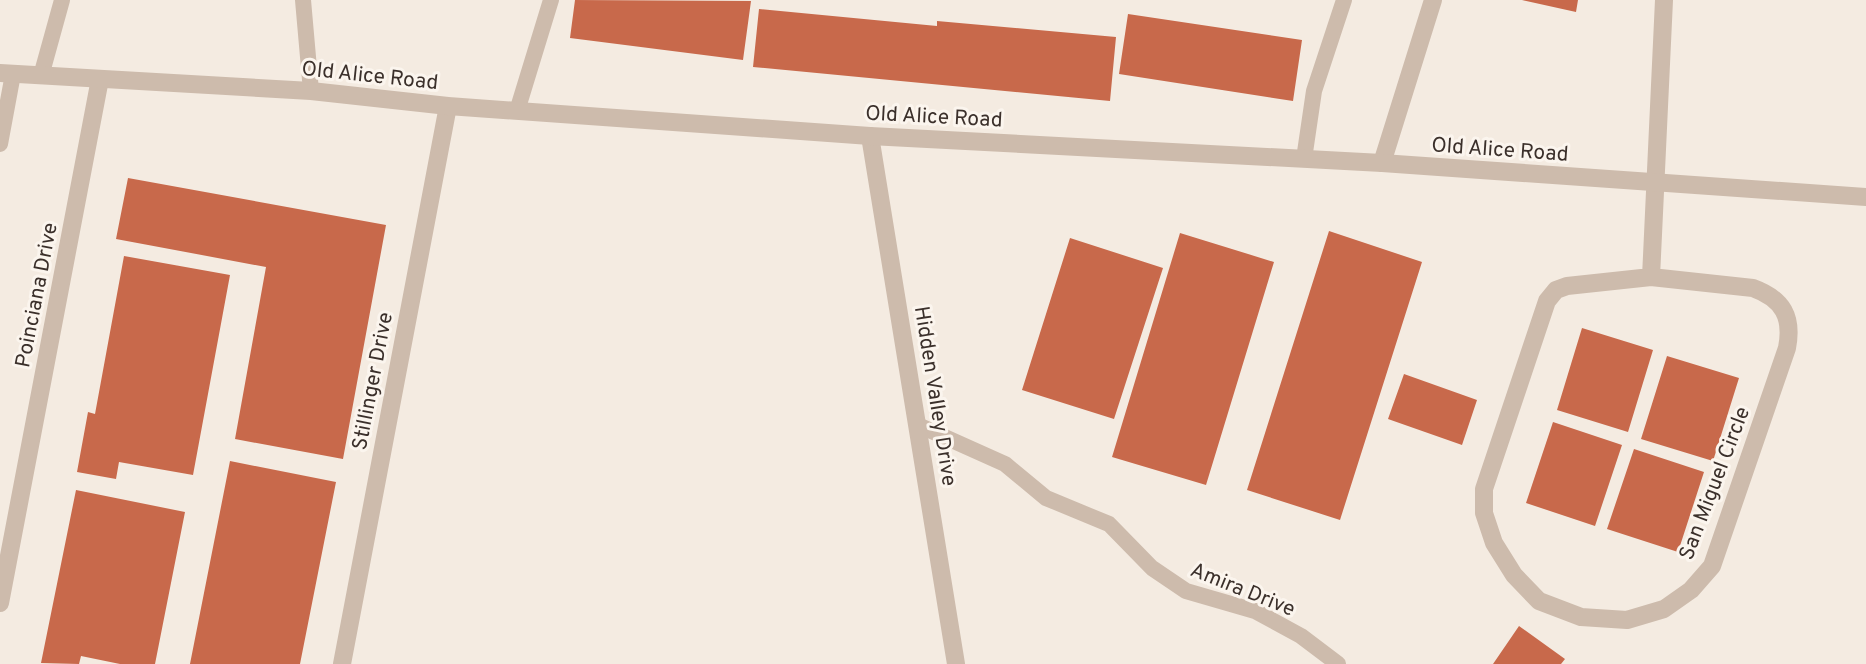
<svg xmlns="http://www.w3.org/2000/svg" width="1866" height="664" font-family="Overpass,sans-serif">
<rect width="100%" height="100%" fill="#f4ebe1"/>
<!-- building -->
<path fill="#c8694b" d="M575 0 751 1 743 60 570 38Z
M1522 0H1578L1576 12Z
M759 9 937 26V21L1116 37 1110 101 753 67Z
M1128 14 1302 40 1293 101 1119 74Z
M128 178 386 225 343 459 235 439 266 267 116 239Z
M1329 231 1422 262 1340 520 1247 490Z
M1180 233 1274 262 1206 485 1112 457Z
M1070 238 1163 268 1114 419 1022 390Z
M124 256 230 275 193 475 119 462 116 479 77 472 88 412 95 414Z
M1582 328 1653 350 1628 432 1557 410Z
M1667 356 1739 378 1713 461 1641 439Z
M1404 374 1477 400 1462 445 1388 419Z
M1553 422 1622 445 1595 526 1526 503Z
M1634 449 1704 472 1678 552 1607 529Z
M230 461 336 482 300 664H190Z
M76 490 185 512 155 664H120L81 656 79 664 41 663Z
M1519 626 1565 659 1561 664H1493Z"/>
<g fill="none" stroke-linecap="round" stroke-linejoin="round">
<!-- service -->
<path stroke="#cdbbac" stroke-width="16" d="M303 0 311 91
M41 76 62 0
M517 111 551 0
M0 144 13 74
M1304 159 1314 91 1344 0
M918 425 1005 464 1046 498 1109 524 1152 568 1186 591 1255 611 1301 636 1338 664"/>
<!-- minor -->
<path stroke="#cdbbac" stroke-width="18" d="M870 136 956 664
M1382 163 1433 0
M1651 277 1567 286 1556 290 1547 301 1484 489V513L1494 543 1514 575 1539 601 1581 617 1627 620 1664 609 1691 590 1712 566 1787 348C1793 317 1783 299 1753 288L1651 277 1664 0
M0 603 100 79
M342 664 448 106"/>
<!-- tertiary -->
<path stroke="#cdbbac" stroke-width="18" d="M0 73 311 91 448 106 870 136 1382 163 1866 197"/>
</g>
<g text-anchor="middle" stroke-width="6" stroke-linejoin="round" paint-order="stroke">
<!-- street labels -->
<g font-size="21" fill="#3b302b" stroke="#fbf5ee">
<text transform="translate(370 75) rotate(6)" y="7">Old Alice Road</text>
<text transform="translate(934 116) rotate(3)" y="7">Old Alice Road</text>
<text transform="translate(1500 149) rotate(4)" y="7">Old Alice Road</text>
<text transform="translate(36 295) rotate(-79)" y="7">Poinciana Drive</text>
<text transform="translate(372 381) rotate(-79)" y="7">Stillinger Drive</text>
<text transform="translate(936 396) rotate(81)" y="7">Hidden Valley Drive</text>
<text transform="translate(1714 483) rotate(-69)" y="7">San Miguel Circle</text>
<text transform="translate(1243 589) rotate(22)" y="7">Amira Drive</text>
</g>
</g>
</svg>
